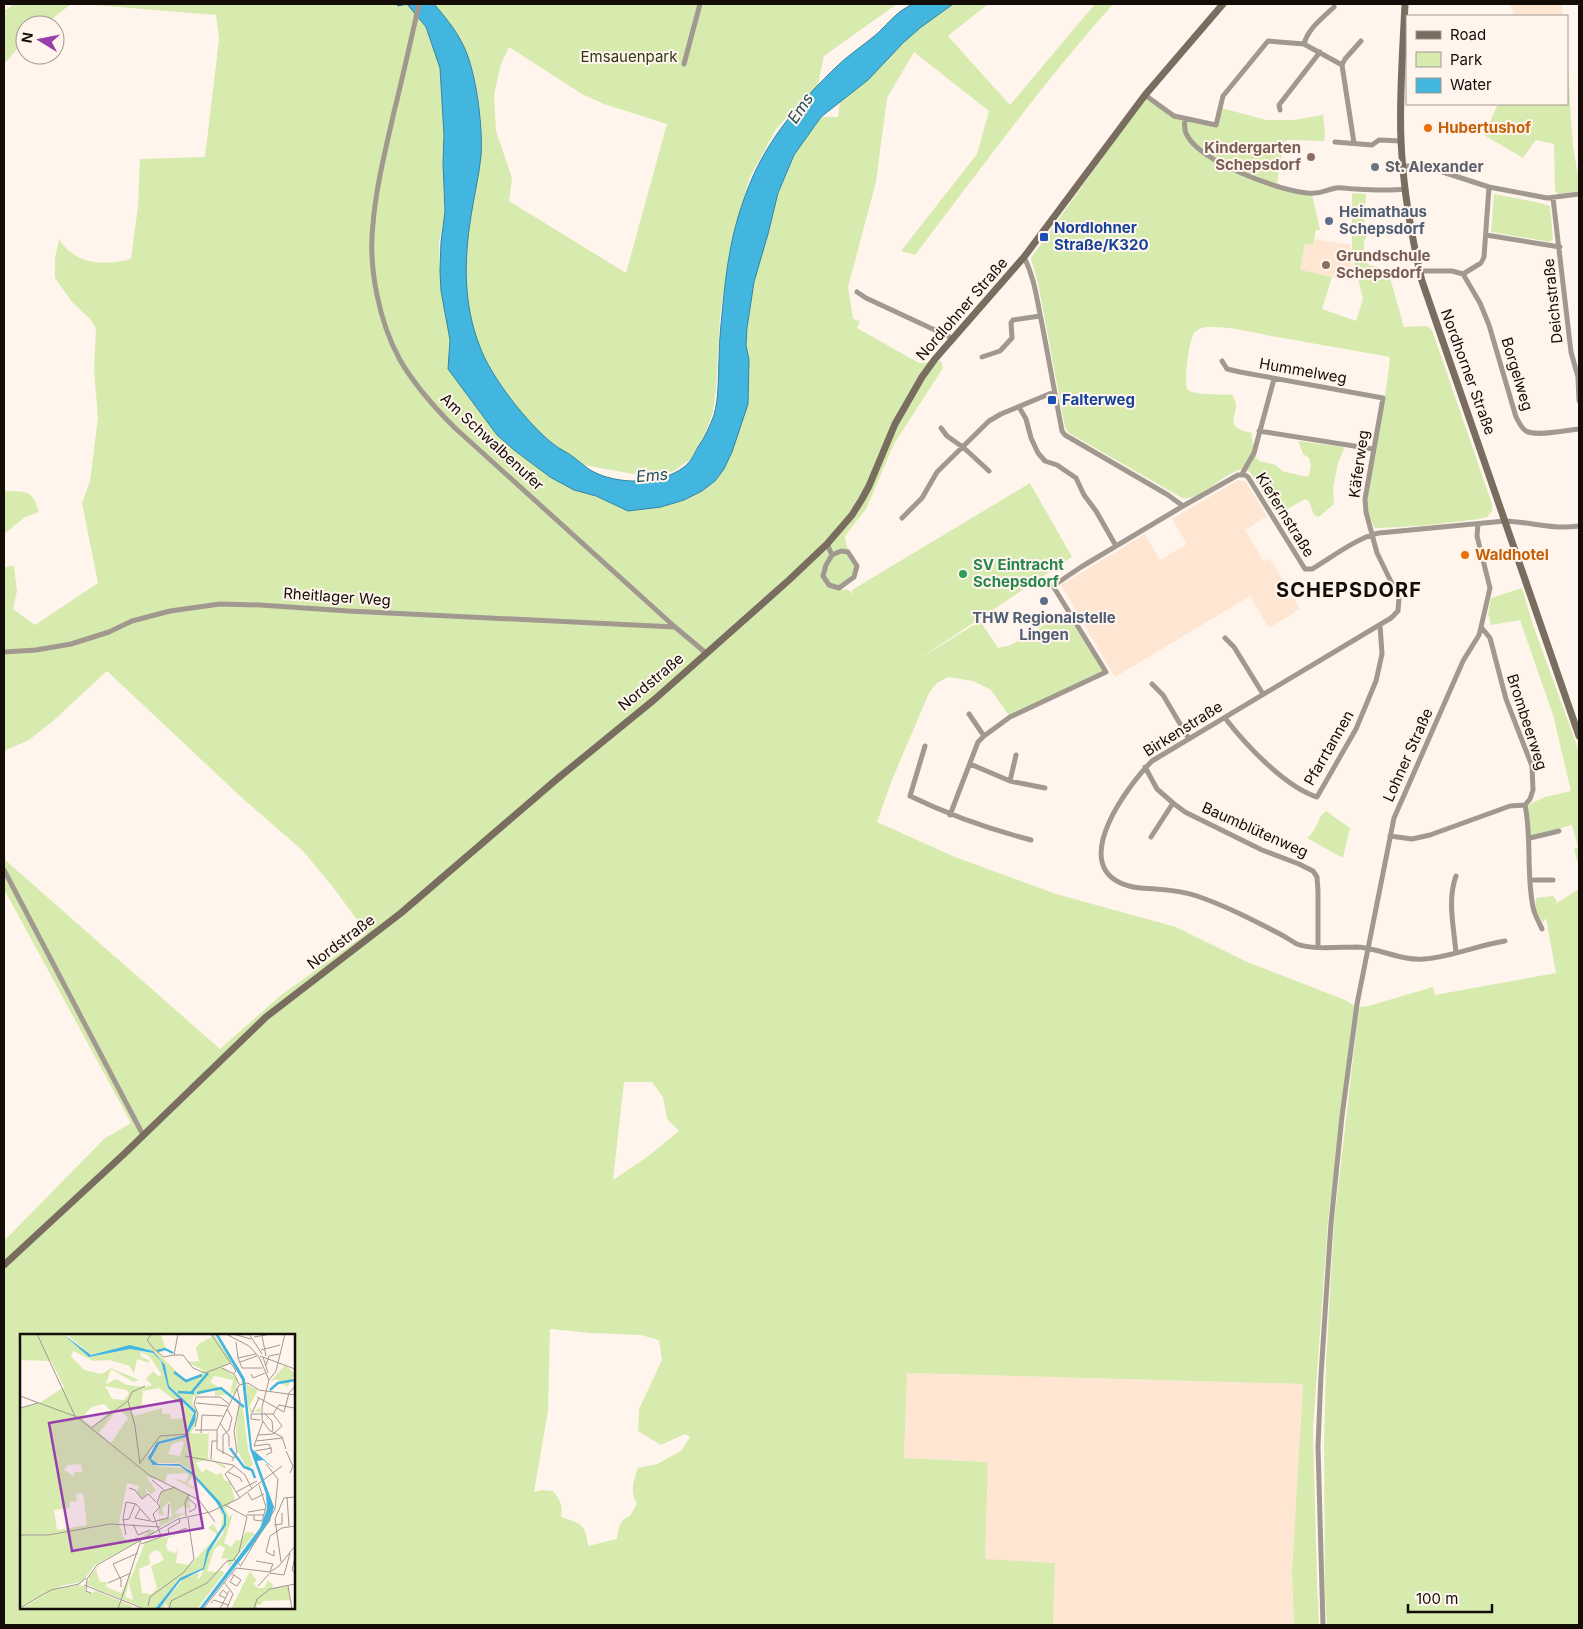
<svg xmlns="http://www.w3.org/2000/svg" width="1583" height="1629" font-family="Inter,sans-serif">
<rect width="100%" height="100%" fill="#fff5ed"/>
<!-- built -->
<path fill="#fee6d2" d="M1510 4H1562L1563 16H1515Z
M1315 239 1350 245 1355 281 1300 271 1305 244 1313 245Z
M1238 480 1245 481 1267 516 1245 530 1264 562 1270 558 1300 609 1269 628 1250 596 1115 677 1061 585 1145 534 1160 560 1187 544 1172 519Z
M907 1373 1303 1384 1292 1571 1294 1625H1053L1055 1563 985 1560 988 1462 904 1458Z"/>
<!-- green -->
<path fill="#d7ebaf" fill-rule="evenodd" d="M15 4H71L44 25H25V40L4 64V11Z
M81 4H396L398 5 407 4 426 27 440 68 444 135 443 163 445 211 439 243 441 291 450 340 448 369 497 435 514 450 550 477 574 490 596 496 628 511 661 507 684 500 702 491 715 481 724 469 732 452 739 428 749 360 746 345 749 311 755 278 778 193 794 155 821 117H838L840 101 868 80 890 56 921 27 953 4H988L948 36 1010 105 1095 4H1113C1042 84 980 170 915 255L901 251 977 154 989 111 914 52 887 98 876 182 848 287 853 319 860 321 857 328 919 363 941 361 943 368 894 444 866 509 845 536 846 543 856 571 841 587 843 590 847 589 854 594 852 590 1030 483 1072 557 916 661 980 621 998 648 1011 645 1065 612 1105 672 1010 717 991 690 973 681 948 677 937 683 929 693 892 780 877 822 955 857 1056 894 1176 927 1245 961 1345 1000 1355 1006 1328 1221 1313 1429 1317 1580 1319 1625H1294L1292 1571 1303 1384 907 1373 904 1458 988 1462 985 1559 1055 1563 1053 1625H4V1241L104 1139 131 1123 4 889V859L220 1049 280 996 367 933 332 886 302 850 240 796 107 671 53 721 29 740 4 751V567L14 566 17 591 13 609 35 625 98 583 82 503 90 481 98 418 94 370 96 329 91 320 72 302 55 278V259L59 239C75 265 103 266 131 259L138 206 140 159 205 157 219 39 216 15ZM624 1082H652L663 1097 667 1119 679 1131 647 1157 613 1180ZM550 1329 590 1333 641 1335 659 1340 662 1360 639 1409 638 1431 661 1445 685 1434 690 1437 681 1451 657 1464 638 1468C634 1480 629 1492 637 1503L630 1516C620 1519 618 1529 617 1539L588 1546C586 1525 581 1523 561 1517 563 1505 560 1500 553 1491L543 1490 534 1492 548 1411ZM21 1335H294V1608H21Z
M434 4H897L824 56 818 84 776 129 749 179 731 244 720 317 716 389 713 411 707 430 691 459 674 471 651 477 583 465C574 456 562 451 552 443 528 424 505 394 489 368 473 340 464 297 465 265 466 249 468 232 471 216 474 194 480 174 481 152 483 123 478 81 467 54 460 36 447 19 434 4ZM509 47 582 94 604 104 667 124 626 273 509 201 512 178 496 131 494 95 501 64Z
M1567 59C1570 88 1570 116 1573 145 1575 161 1579 175 1579 191L1558 194 1555 191 1554 144 1536 140 1523 158 1484 135 1498 104H1567Z
M1145 98 1172 113 1218 124 1222 108 1266 120H1293L1323 115 1325 134 1324 141 1288 140 1284 142 1277 182 1282 187 1312 194 1320 230H1316L1313 245 1305 244 1300 270 1332 277 1322 309 1356 321 1363 299 1352 254V193L1366 194 1364 223 1368 233 1364 242V260L1369 265 1384 269 1390 278 1404 327 1427 326 1432 330 1492 504V511L1487 517 1479 519 1431 525 1382 528H1375C1372 524 1368 512 1368 507 1366 492 1371 475 1373 461 1379 426 1387 392 1390 357 1352 350 1315 344 1277 337 1258 334 1222 324 1202 328 1198 329 1195 331 1193 335 1189 342 1183 384 1188 390 1192 395 1224 394 1232 395 1246 413 1216 426 1252 433 1250 442 1257 449 1256 458L1260 461 1276 465 1282 471 1307 477 1309 475 1311 466 1309 458 1303 454 1298 441 1343 447 1344 449 1338 463 1333 489 1334 504 1319 517 1314 515 1309 501 1305 499 1277 515 1250 472 1245 469C1224 470 1203 501 1182 498L1069 433 1065 427 1038 283 1031 258Z
M1494 194 1536 202 1550 206 1553 239 1550 242 1491 232Z
M4 491C26 492 32 488 39 512L25 517 4 534Z
M1522 588 1533 625 1579 751V869L1574 849 1578 847 1572 825 1531 836 1528 805 1545 797 1571 791 1553 715 1520 620 1491 625 1488 614 1491 598Z
M1326 811 1350 828 1343 858 1307 838C1317 831 1317 817 1326 811Z
M1579 889V1625H1327L1325 1597 1324 1441 1326 1363 1334 1223 1359 1007 1368 1006 1433 987 1435 995 1556 973 1546 918 1543 923 1535 909 1536 898 1553 896 1557 901 1555 904Z"/>
<!-- water -->
<path fill="#43b6e0" stroke="#35839f" d="M396 4H434C447 19 460 35 467 54 477 80 483 128 481 156 479 176 474 196 471 216 464 260 463 304 480 347 491 377 527 423 552 443 560 450 570 453 577 460 582 463 586 468 592 471 617 485 661 485 684 467 691 462 694 454 698 447 705 437 710 426 714 415 719 397 718 379 719 360 719 338 722 316 724 294 727 265 732 233 742 205 757 158 781 124 815 88 828 75 840 62 855 51 863 45 871 39 879 32 889 22 898 11 911 5 920 1 942 4 953 4L920 28 903 43 868 80 821 117 794 155 778 193 768 234 754 282 747 328 746 345 749 360 748 404 732 452 724 469 715 481 702 491 684 500 661 507 628 511 596 496 574 490 550 477 514 450 497 435 448 369 450 340 441 291 440 271 441 242 445 211 443 163 444 135 440 68 426 27 407 4 398 6Z"/>
<g fill="none" stroke-linecap="round" stroke-linejoin="round">
<!-- street -->
<path stroke="#a19990" stroke-width="5" d="M419 4C411 40 403 76 394 112 386 148 376 186 373 224 368 267 379 322 400 360 415 386 435 408 455 428L675 627 706 653
M1304 44C1308 29 1322 18 1334 7
M684 64 700 4
M1342 65 1345 59 1361 41
M1145 95 1174 116 1216 125 1223 96 1268 41 1304 44 1342 65 1354 143
M1280 110 1279 105 1320 52
M1185 119C1184 126 1184 131 1188 137 1204 163 1276 189 1307 193 1320 195 1325 190 1336 188 1342 187 1349 189 1355 189 1372 190 1388 191 1405 189
M1335 142 1372 145 1379 140 1401 141
M1403 166H1424L1489 187 1547 198 1579 194
M1553 198 1571 352 1578 377 1579 401
M1486 235 1560 247
M1024 257C1035 279 1037 301 1042 324 1049 360 1055 395 1062 431L1065 435 1168 495 1183 506 1238 475H1245L1248 477 1305 569H1312C1329 559 1360 536 1379 533L1505 521C1531 522 1552 530 1579 526
M1420 271H1452L1463 274 1480 303 1489 325 1516 417C1519 422 1521 428 1526 431 1536 437 1567 430 1579 429
M1463 274 1481 263 1484 257 1489 187
M857 292 866 298 952 338
M982 357 1000 351 1012 338 1011 323 1013 320 1040 316
M1222 361 1227 369 1240 372 1383 398 1365 499 1366 512 1377 553 1399 598 1398 611 1391 618 1152 761C1129 784 1069 863 1123 884 1134 889 1145 888 1156 889 1170 890 1185 892 1197 896 1226 906 1253 920 1280 934 1286 937 1291 941 1297 944 1312 950 1339 947 1357 947 1379 948 1401 961 1424 959 1452 957 1478 945 1505 941
M1019 407 1026 419 1031 438 1038 453 1045 461 1057 465 1076 478 1084 495 1096 511 1116 546
M941 428 947 436 964 448 989 471
M1259 431 1373 449
M1242 474 1254 453 1274 379
M902 518 922 498 937 472 989 421 1001 414 1054 392
M827 544 832 555 826 565 823 576 829 585 839 588 854 577 857 566 848 552 841 551 832 555
M1225 638 1234 647 1263 694
M4 652 36 650 71 644 109 632 132 621 170 611 220 604 260 605 348 611 675 627
M1152 684 1163 695 1189 739
M969 714 984 736
M1225 718C1245 744 1285 787 1317 797L1356 729 1376 681 1382 654 1380 625
M925 746 910 796C949 815 989 829 1031 840
M970 764 1010 781 1045 788
M1145 767 1157 789 1173 803 1185 812 1262 850 1299 864 1313 871 1317 877 1318 891V946
M1010 781 1016 755
M1525 805C1532 838 1526 873 1533 907 1534 914 1539 922 1542 929
M950 815 978 742 984 736 1010 717 1106 672 1053 586 1081 567 1183 506
M1390 836 1412 839 1430 835 1510 806 1525 805 1530 799 1533 790 1532 766 1506 699 1490 638 1481 627
M1151 837 1173 803
M1530 838 1559 831
M4 870 143 1135
M1530 880H1553
M1456 953C1454 928 1447 900 1456 876
M1323 1625 1318 1446 1321 1375 1331 1223 1342 1116 1357 1004 1394 818 1463 661 1479 635 1481 627 1490 588 1477 536 1478 524"/>
<!-- secondary -->
<path stroke="#786d5f" stroke-width="7" d="M1405 4C1403 49 1399 96 1401 141 1403 189 1411 235 1422 281L1579 736
M4 1265 124 1154 266 1017 401 913 557 779 655 699 789 580 827 544 852 515 862 499 869 486 895 424 922 377 935 359 1024 257 1145 95 1223 4"/>
</g>
<!-- markers -->
<g fill="#e8710a" stroke="#fff5ed" stroke-width="2">
<circle cx="1428" cy="128" r="5"/>
<circle cx="1465" cy="555" r="5"/>
</g>
<g fill="#8d6e63" stroke="#fff5ed" stroke-width="2">
<circle cx="1311" cy="157" r="5"/>
<circle cx="1326" cy="265" r="5"/>
</g>
<circle fill="#6b7280" stroke="#fff5ed" stroke-width="2" cx="1375" cy="167" r="5"/>
<g fill="#5c6f8a" stroke="#fff5ed" stroke-width="2">
<circle cx="1329" cy="221" r="5"/>
<circle cx="1044" cy="601" r="5"/>
</g>
<g fill="#1a4fb4" stroke="#fff5ed" stroke-width="2">
<rect x="1039" y="232" width="10" height="10" rx="2.5"/>
<rect x="1047" y="395" width="10" height="10" rx="2.5"/>
</g>
<circle fill="#2e9e5b" stroke="#fff5ed" stroke-width="2" cx="963" cy="574" r="5"/>
<g text-anchor="middle" stroke-width="4" stroke-linejoin="round" paint-order="stroke">
<!-- park labels -->
<g font-size="15" fill="#2e3813" stroke="#fff5ed">
<text x="629" y="62">Emsauenpark</text>
</g>
<!-- food labels -->
<g font-size="15" font-weight="bold" fill="#c56008" stroke="#fff5ed" text-anchor="start">
<text x="1438" y="133">Hubertushof</text>
<text x="1475" y="560">Waldhotel</text>
</g>
<!-- education labels -->
<g font-size="15" font-weight="bold" fill="#785e54" stroke="#fff5ed" text-anchor="end">
<text x="1301" y="153">Kindergarten<tspan x="1301" dy="17">Schepsdorf</tspan></text>
<text x="1336" y="261" text-anchor="start">Grundschule<tspan x="1336" dy="17">Schepsdorf</tspan></text>
</g>
<!-- worship labels -->
<g font-size="15" font-weight="bold" fill="#5b616d" stroke="#fff5ed" text-anchor="start">
<text x="1385" y="172">St. Alexander</text>
</g>
<!-- service labels -->
<g font-size="15" font-weight="bold" fill="#4e5e75" stroke="#fff5ed" text-anchor="start">
<text x="1339" y="217">Heimathaus<tspan x="1339" dy="17">Schepsdorf</tspan></text>
<text x="1044" y="623" text-anchor="middle">THW Regionalstelle<tspan x="1044" dy="17">Lingen</tspan></text>
</g>
<!-- transit labels -->
<g font-size="15" font-weight="bold" fill="#164399" stroke="#fff5ed" text-anchor="start">
<text x="1054" y="233">Nordlohner<tspan x="1054" dy="17">Straße/K320</tspan></text>
<text x="1062" y="405">Falterweg</text>
</g>
<!-- street labels -->
<g font-size="15" fill="#140c06" stroke="#fff5ed">
<text transform="translate(1553 301) rotate(-96)" y="5">Deichstraße</text>
<text transform="translate(962 309) rotate(-49)" y="5">Nordlohner Straße</text>
<text transform="translate(1303 371) rotate(10)" y="5">Hummelweg</text>
<text transform="translate(1468 372) rotate(70)" y="5">Nordhorner Straße</text>
<text transform="translate(1517 374) rotate(73)" y="5">Borgelweg</text>
<text transform="translate(492 442) rotate(43)" y="5">Am Schwalbenufer</text>
<text transform="translate(1359 464) rotate(-82)" y="5">Käferweg</text>
<text transform="translate(1285 515) rotate(58)" y="5">Kiefernstraße</text>
<text transform="translate(337 597) rotate(4)" y="5">Rheitlager Weg</text>
<text transform="translate(651 682) rotate(-40)" y="5">Nordstraße</text>
<text transform="translate(1527 722) rotate(72)" y="5">Brombeerweg</text>
<text transform="translate(1183 729) rotate(-32)" y="5">Birkenstraße</text>
<text transform="translate(1329 748) rotate(-60)" y="5">Pfarrtannen</text>
<text transform="translate(1408 755) rotate(-66)" y="5">Lohner Straße</text>
<text transform="translate(1255 830) rotate(24)" y="5">Baumblütenweg</text>
<text transform="translate(341 942) rotate(-37)" y="5">Nordstraße</text>
</g>
<!-- leisure labels -->
<g font-size="15" font-weight="bold" fill="#27864d" stroke="#fff5ed" text-anchor="start">
<text x="973" y="570">SV Eintracht<tspan x="973" dy="17">Schepsdorf</tspan></text>
</g>
<!-- water labels -->
<g font-size="16" font-style="italic" fill="#1e4d5f" stroke="#fff5ed">
<text transform="translate(800 108) rotate(-56)" y="6">Ems</text>
<text transform="translate(652 475) rotate(-5)" y="6">Ems</text>
</g>
<!-- district labels -->
<g font-size="20" font-weight="bold" letter-spacing="1" fill="#140c06" stroke="#fff5ed">
<text x="1349" y="597">SCHEPSDORF</text>
</g>
</g>
<!-- overview -->
<g transform="translate(20 1334)">
<rect width="275" height="275" fill="#fff5ed"/>
<path d="M2 0H43L70 23 110 15 134 20 141 27 148 54 174 80 165 101 137 108 130 117 129 127 135 132 163 134 177 146 179 152 172 143 167 149 185 161 153 144 166 148 169 141 166 139 147 140 145 148 126 143 136 156 131 161 125 154 127 161 122 165 117 158 119 152 107 149 99 190 104 205 112 207 116 205 115 202 120 204 132 195 135 198 75 231 62 248 44 251 0 273V74L21 68 44 53 31 27 0 26ZM53 17 74 27 89 26 110 32 114 40 117 25 129 29V26L120 22 121 18 129 22 142 41 138 42 133 37 126 45 132 51 125 53 107 51 96 45 86 50 91 35 113 48 119 46 91 34 82 40 64 36 51 22ZM85 52 107 56 109 60 104 66 92 65ZM139 54 162 72 163 84 151 85 150 80H142V74L115 82 111 78 117 73 121 75 123 57ZM84 70 91 77 72 93 61 84 72 73ZM98 74 108 84 91 109 79 99ZM61 130 62 138H54V142L44 136 48 131ZM63 159 67 191 37 196 34 176 50 174 49 168 57 167 56 160ZM46 0H141L146 15 138 19 166 47 183 39V36L166 28 179 27 176 14 180 9 192 3 191 0H194L212 28 201 33 218 45 215 59 195 62V56H191L173 63 172 70 178 77 176 90 171 99 188 100 189 97 188 124 206 132 205 135 189 125 176 129 182 139 186 135 197 141 201 138 205 147H210L215 166 205 174 209 183 213 180 204 209 211 213 216 206 220 207 226 198 235 199 209 233 207 224 201 225 205 214 199 211 194 216 187 237 198 238 204 227 200 237 205 238 177 275H149L145 269 144 275H139L163 245 179 239 177 246 181 242 189 218 203 200 205 177 168 134 157 129H136L132 125 138 111 166 103 175 87 176 77 149 52 145 31 133 17 112 12 71 21ZM194 42 213 46 210 60 190 48ZM160 107 164 108 160 122 148 120 152 110ZM265 31 275 40 267 53 257 45 250 48ZM226 50 238 56 229 73 235 78 240 73V78H230L228 72ZM219 70 223 74 228 116 233 130 228 136 218 118 216 95ZM155 153 169 160 170 175 164 172 158 175 154 180 165 179 140 193 138 185 152 183 150 167 142 174 144 181 138 180 141 158ZM198 174 204 181V190L201 198 187 216 183 234 160 244 135 275H126L67 251 68 245 70 250 69 243 80 230 76 236 80 248H87L86 253 101 259 111 239 105 263 113 266 109 249 125 208 160 200 148 204 146 212 148 217 156 219 158 213 156 229 170 231 195 204 196 199 188 194 193 190 198 198 200 197 203 184ZM135 216 140 218 144 226 131 232 137 254 132 260 122 259 119 235 130 230 129 221ZM230 237 237 247 233 249 238 254H244L248 246 253 251 252 254 268 252 270 266 243 267 242 270 236 271 238 275H211ZM57 251 65 252V257L72 259 76 257 112 272 111 275H0L34 256Z" fill="#d7ebaf" fill-rule="evenodd"/>
<path d="M43 0 71 21 110 11 133 17 145 31 149 52 176 77 175 87 166 103 139 110 131 125 138 130H159L172 138 200 168 206 181V191L189 218 184 235 160 247 139 275H135L160 244 183 234 187 216 204 190V181L196 168 172 141 160 132 133 131 128 124 137 108 165 101 174 79 148 54 141 27 133 19 110 15 69 23ZM195 0H198L225 45 232 115 256 136 243 126 237 127 254 173 250 187 231 213 182 275H179L240 194 247 175 246 160 230 115 222 46Z" fill="#43b6e0"/>
<path fill="none" stroke="#43b6e0" stroke-width="2.5" d="M137 17 145 15 153 19M154 38 166 47 182 41M250 56 258 49 275 46M158 58 174 59M171 59 188 39M177 59 201 54 224 73M210 114 224 133 232 136 235 144"/>
<path fill="none" stroke="#a19891" stroke-width="1" d="M17 0 55 82M132 0 127 6 134 15 144 23 154 21M158 0 154 21H163L173 34 185 39 211 29M191 0 216 37 213 40M206 0 229 12 239 23M213 0 231 5M229 0 242 20M242 2 246 22M234 3 251 0M216 8 218 24 236 20M241 16 260 11M240 22 275 35M239 23 249 46 242 73V86L249 96 262 103 266 115M243 23 248 39M218 24 222 34H242M220 28 237 22M246 31 249 22 259 20M202 34 214 40 219 50M231 40 233 44 245 39M249 46 256 37 265 0M0 62 57 83 129 141 179 166 195 188M237 63 264 78 269 59 275 52M176 69 208 72M0 74 18 69M232 79 239 64M244 79 252 87 253 97M253 80 259 71 274 74M240 86 231 85V80H253M243 87 234 112 249 110M200 89 209 102V113M175 93 178 80 174 70 176 63H200L209 70M71 94 108 67M175 96H197M181 99 182 81 203 82M238 101 253 100 262 92 253 80M236 107 263 104M235 117 252 114M266 117 273 132 270 139M203 120V101L209 96 212 84 207 75M246 121 252 118 249 110M165 122 213 131 225 141 232 155M214 124 197 115V96L219 51 228 49 239 56 275 61M191 125 192 107H197M212 127 217 118 214 97 220 67 217 54M120 129 140 102 169 100M120 130 115 92 108 67 112 58 125 52M214 132 205 140 220 164M208 138 220 144 222 148M275 139V178M132 146 144 156M109 154 115 156 122 165 128 160 136 168M216 158 237 147M228 159 232 166 244 160M267 163 269 192M168 164 176 171 175 175 169 178M205 171 227 183 219 218 214 225 220 231M120 175 115 184 130 187M228 178 246 175M226 181H244M234 181V186L242 187 246 173 239 151M166 182 165 169 169 160M103 186 109 185 115 170M113 190 118 201 130 196M254 191 262 190V179M149 200 148 195 160 188 159 185M0 201H28L90 190 140 193M106 201 103 185 106 168 116 170 132 188 148 184 149 170M141 202 133 180 140 173 137 169 141 158 155 153M121 210 167 194M254 216V222L246 218 250 202 262 194 275 192M275 224 272 236 275 239M236 227 253 230 250 237M261 228 255 185 264 164 275 163M220 233 255 175 258 145 246 130M211 239 221 246 217 252 210 248 214 241M249 239 264 241 270 219M204 248 213 260 207 274M88 249 111 239M64 251 124 275M238 252 249 240M268 252 272 275M101 253V246L93 230 118 219M71 259 66 257 67 245 77 231 158 185 190 178 218 165 262 132M205 264 199 261 203 256 207 260M191 269 194 266 208 271M128 272 130 263 164 238 174 225 168 184M0 274 31 256 59 250 66 244M98 275 121 206M149 275 151 267 187 249 207 227 214 226M183 275 216 234 250 238 259 232 275 212M200 275 209 257M234 275 237 265 250 255 275 250"/>
<path fill="#9740ac" fill-opacity="0.15" stroke="#9740ac" stroke-width="2.5" d="M161 66 183 194 52 217 29 89Z"/>
<rect width="275" height="275" fill="none" stroke="#140c06" stroke-width="2.5"/>
</g>
<!-- border -->
<rect width="1583" height="1629" fill="none" stroke="#140c06" stroke-width="10"/>
<!-- legend -->
<rect x="1406" y="15" width="162" height="90" fill="#fff5ed" stroke="#a19891"/>
<rect x="1416" y="31" width="25" height="8" fill="#786d5f" stroke="#a19891"/>
<text x="1450" y="40" font-size="15" fill="#140c06">Road</text>
<rect x="1416" y="52" width="25" height="15" fill="#d7ebaf" stroke="#a19891"/>
<text x="1450" y="65" font-size="15" fill="#140c06">Park</text>
<rect x="1416" y="78" width="25" height="15" fill="#43b6e0" stroke="#a19891"/>
<text x="1450" y="90" font-size="15" fill="#140c06">Water</text>
<!-- north arrow -->
<g transform="translate(40 40) rotate(280)"><circle r="24" fill="#fff5ed" stroke="#a19891"/>
<path d="M0-4L9 19L0 12L-9 19Z" fill="#9740ac"/>
<text y="-8" font-size="14" font-weight="bold" text-anchor="middle" fill="#140c06">N</text>
</g>
<!-- scale -->
<path d="M1408 1604v8h84v-8" fill="none" stroke="#140c06" stroke-width="2.5"/>
<text x="1416" y="1604" font-size="15" fill="#140c06" stroke="#fff5ed" stroke-width="4" paint-order="stroke">100 m</text>
</svg>
